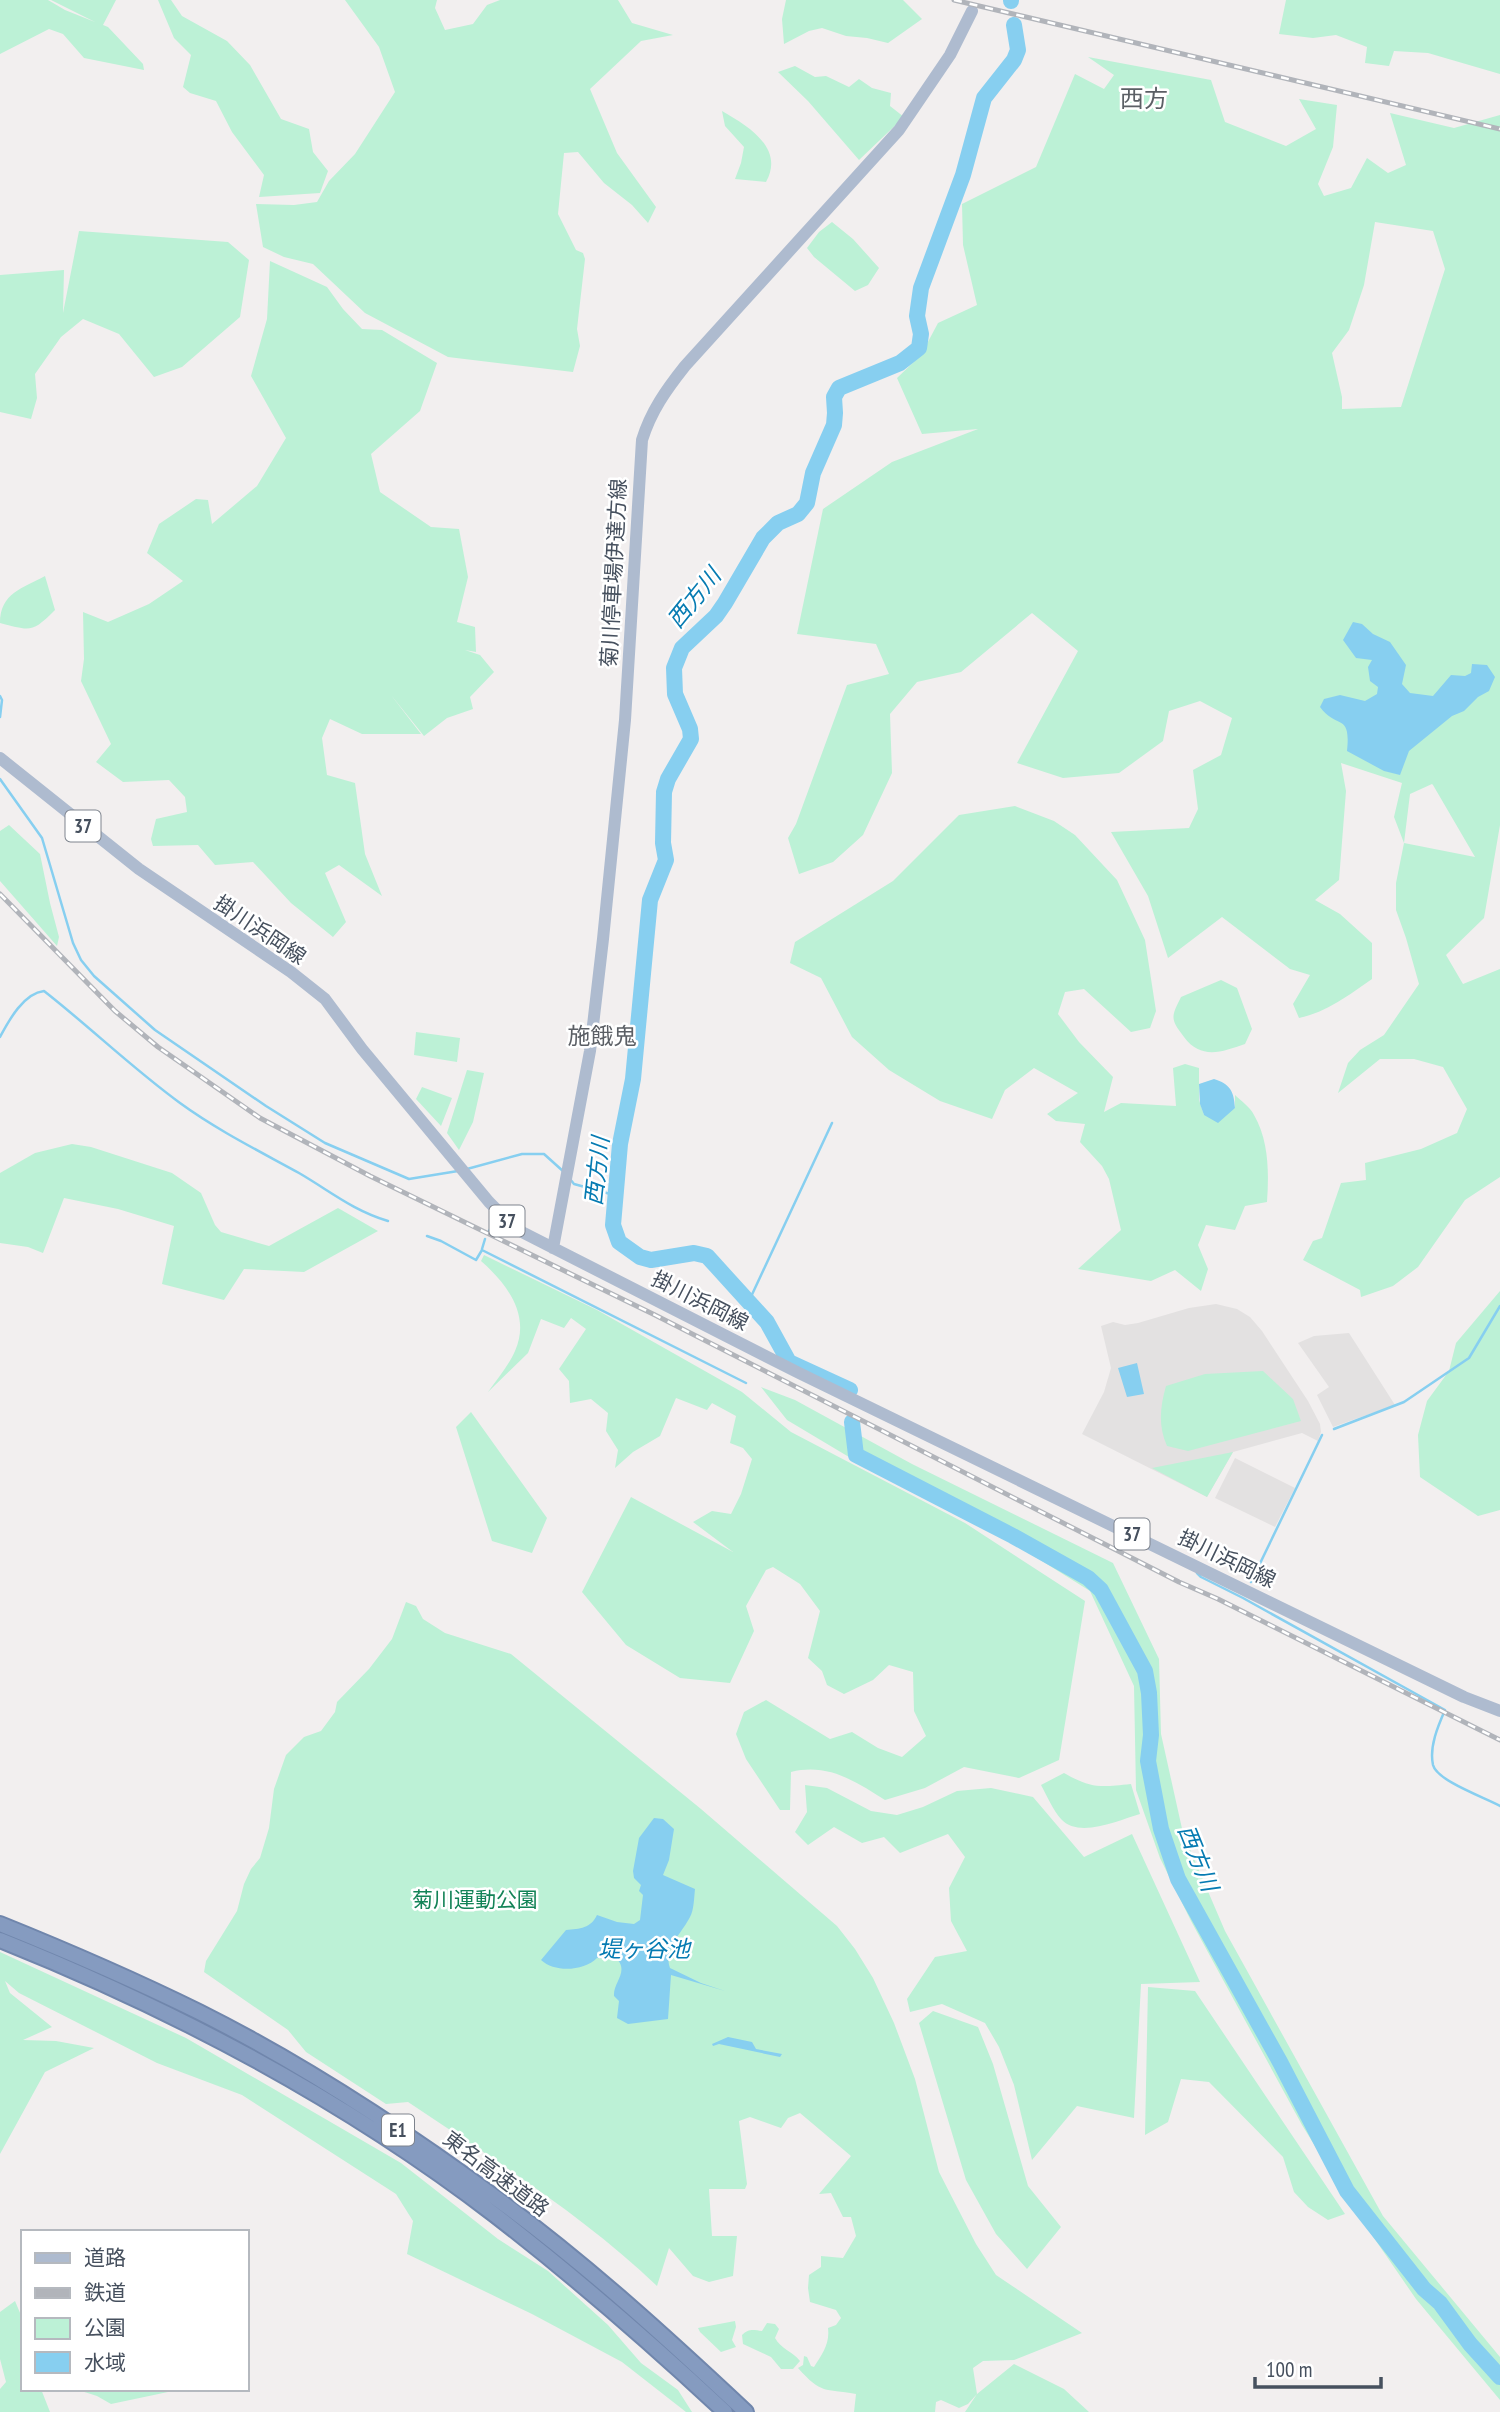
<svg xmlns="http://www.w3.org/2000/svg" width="1500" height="2412" font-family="'PT Sans Narrow','Noto Sans JP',sans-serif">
<rect width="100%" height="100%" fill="#f2efef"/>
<!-- education -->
<path fill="#e3e1e1" d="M1216 1304 1237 1309 1250 1317 1262 1331 1308 1401 1320 1424 1321 1432 1318 1441 1302 1433 1233 1452 1207 1497 1082 1434 1104 1392 1111 1368 1101 1326 1113 1322 1125 1325 1138 1323 1189 1308Z
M1349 1333 1395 1405 1333 1427 1317 1395 1329 1387 1298 1343 1314 1336Z
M1235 1458 1295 1488 1275 1527 1215 1498Z"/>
<!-- green -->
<path fill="#bcf1d6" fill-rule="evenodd" d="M0 0H48L65 10 95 22 51 0H116L103 25 108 27 143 64 144 70 84 58 63 34 49 29 0 54Z
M158 0H171L182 16 227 41 250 65 281 119 309 129 313 152 328 171 320 193 259 197 264 175 232 132 216 101 190 93 183 87 191 55 174 38Z
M345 0H437L435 8 445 30 473 24 487 5 500 0H618L632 23 673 35 641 41 590 89 617 153 656 207 648 223 632 205 604 183 578 152 564 153 558 214 576 250 583 253 585 259 577 329 580 346 573 372 448 357 365 313 313 264 284 257 263 247 256 204 294 205 317 202 329 181 355 154 395 92 379 47Z
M786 0H903L922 19 888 43 867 38 846 36 822 28 809 31 784 44 782 19Z
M1286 0H1500V74L1428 53 1394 51 1389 66 1365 63 1367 47 1336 35 1313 38 1279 34Z
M1088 57 1211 80 1225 122 1286 146 1316 129 1299 99 1337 105 1333 147 1318 184 1324 196 1351 188 1367 158 1388 173 1406 165 1390 113 1454 128 1500 115V825L1484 918 1446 955 1463 984 1500 969V1177L1465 1200 1418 1267 1393 1286 1361 1297 1360 1290 1303 1260 1313 1241 1322 1238 1341 1183 1366 1180 1365 1163 1421 1149 1457 1133 1467 1109 1443 1067 1414 1059H1380L1338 1093 1348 1063 1360 1050 1384 1035 1419 984 1406 938 1396 910V883L1404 843 1394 817 1402 783 1341 763 1346 791 1339 880 1315 900 1340 914 1372 943V979C1349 995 1327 1012 1299 1018L1293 1004 1310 975 1290 969 1222 917 1168 958 1148 896 1111 832 1189 828 1198 809 1193 770 1221 755 1232 718 1200 701 1169 711 1163 741 1119 773 1063 778 1017 763 1078 651 1032 613 961 672 917 682 890 714 892 773 863 835 833 862 799 874 788 838 796 824 847 685 889 674 876 644 797 634 823 509 892 462 978 429 922 434 897 378 921 355 938 323 977 305 963 245 962 204 1036 167 1075 74 1104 89 1114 75ZM1375 222 1433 231 1445 269 1401 407 1342 409V397L1332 353 1349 330 1364 285ZM1432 784 1433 785 1475 857 1404 843 1410 794Z
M795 66 815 77 826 76 849 87 859 79 872 88 891 93 890 106 904 117 859 160 808 101 778 72Z
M722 111C748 126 785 148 766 182L735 179 741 163 744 147 725 126Z
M832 222 853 239 879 268 868 285 855 291 814 257 807 248 819 232Z
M79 231 228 242 249 260 240 317 182 367 154 377 119 334 83 319 61 337 35 374 37 398 31 419 0 412V275L64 270 63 313Z
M270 261 327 287 343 309 362 329 382 330 437 363 420 411 371 454 380 492 431 527 459 529 468 577 457 622 475 627 476 652 465 650 480 655 494 672 470 697 473 709 447 718 424 736 391 695 421 734H362L330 719 322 738 327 775 355 783 365 854 382 896 339 865 325 873 346 922 333 937 291 903 253 862 215 865 198 845 153 846 151 839 156 819 187 812 185 797 169 780 123 782 96 762 111 744 81 681 84 659 83 612 108 622 149 604 183 581 147 553 159 524 196 499 208 500 212 524 257 486 286 438 251 376 267 319Z
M45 576 55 610C32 633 31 631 0 623 0 593 23 588 45 576Z
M1015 806 1054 821 1075 835 1117 880 1145 940 1156 1011 1150 1028 1131 1032 1084 989 1065 992 1058 1014 1079 1042 1113 1077 1104 1112 1121 1103 1176 1106 1173 1068 1185 1064 1199 1068V1100L1204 1115 1235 1108V1095C1241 1101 1250 1107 1254 1115 1269 1141 1269 1173 1267 1202L1245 1206 1235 1230 1206 1225 1198 1245 1208 1269 1201 1291 1175 1270 1151 1281 1078 1269 1121 1230 1109 1179 1102 1166 1080 1142 1085 1124 1056 1121 1047 1114 1078 1093 1034 1068 1005 1090 992 1119 940 1101 889 1070 852 1037 821 978 790 963 795 942 893 881 959 815Z
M9 825 40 854 50 903 59 937 57 946 0 881V831Z
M1221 980 1237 988 1252 1029 1245 1044C1222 1052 1201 1060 1184 1037 1170 1019 1171 1017 1181 997Z
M416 1032 460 1038 457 1062 414 1055Z
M467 1070 484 1073 473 1122 459 1150 447 1133Z
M422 1087 452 1098 441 1126 416 1099Z
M72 1144 91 1147 172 1173 201 1193 215 1225 221 1232 269 1246 338 1208 378 1231 304 1272 244 1269 224 1300 162 1284 174 1226 118 1209 64 1198 43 1253 28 1247 0 1243V1173L35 1153Z
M484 1255 597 1310 742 1392 791 1432 965 1523 1085 1601 1059 1760 1019 1778 964 1767 925 1788 885 1800C855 1781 828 1763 791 1772L790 1810H780L746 1759 736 1734 744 1712 766 1700 830 1739 852 1732 878 1748 902 1757 926 1736 914 1711 913 1672 889 1665 873 1680 844 1694 827 1685 822 1671 808 1658 820 1611 800 1584 773 1567 766 1570 746 1606 754 1631 730 1683 680 1678 626 1645 582 1592 631 1497 733 1552 693 1522 712 1511 731 1514 741 1494 752 1459 743 1448 730 1443 736 1416 712 1403 707 1410 676 1398 660 1436 633 1452 615 1468 618 1450 606 1431 608 1413 591 1399 570 1403 569 1381 559 1369 586 1329 571 1318 564 1328 541 1319 528 1353 488 1392C497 1379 509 1365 515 1351 531 1315 507 1284 481 1261Z
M1500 1291V1510L1478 1516 1420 1477 1418 1435 1427 1401 1449 1371 1456 1343Z
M1263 1371 1293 1399 1301 1421 1188 1451 1167 1446C1158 1426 1160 1407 1166 1386L1205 1374Z
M761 1387 795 1400 912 1464 1113 1563 1159 1659 1161 1734 1183 1833 1225 1931 1383 2216 1500 2357V2400L1416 2299 1354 2209 1302 2125 1191 1921 1160 1858 1136 1790 1134 1686 1090 1591 951 1504 854 1460 787 1420Z
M471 1412 547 1518 532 1553 492 1541 456 1427Z
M1233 1452 1207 1497 1152 1468Z
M406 1602 416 1606 423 1619 445 1633 511 1654 701 1809 837 1926 855 1949 873 1978 894 2023 915 2079 939 2172 976 2244 996 2275 1082 2333 1014 2360 983 2361 973 2368 977 2394 1014 2364 1064 2389 1089 2412H965L977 2394 968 2404 959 2408 941 2400 936 2402 935 2412H854L856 2394C824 2388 822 2395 798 2368L803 2365 804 2356 807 2357 811 2366 814 2367C822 2354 830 2344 828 2328L836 2325 841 2318 836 2310 810 2302 808 2288 809 2275 821 2267V2256L843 2258 856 2236 851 2217H843L831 2193 819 2194 851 2156 800 2113 788 2118 781 2128 750 2117 739 2121 747 2184 745 2189H709L712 2236H737L733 2276 709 2282 693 2276 669 2248 657 2286C582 2214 494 2160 408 2102L386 2104 306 2052 288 2030 204 1972 206 1961 237 1911 244 1884 251 1869 260 1858 269 1828 274 1789 286 1755 304 1737 321 1731 335 1712 337 1702 369 1669 392 1639Z
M1064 1773C1092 1789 1100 1787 1131 1784L1140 1814C1119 1820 1079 1839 1061 1819 1053 1810 1047 1796 1041 1785Z
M805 1785 827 1788 871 1811 897 1815 923 1807 957 1791 991 1788 1033 1797 1084 1857 1132 1834 1200 1982 1141 1984 1134 2118 1077 2106 1032 2160 1014 2085 999 2047 985 2023 942 2004 910 2012 907 1999 935 1957 967 1951 951 1921 949 1888 965 1857 948 1834 900 1853 884 1837 862 1843 834 1827 808 1845 795 1832 807 1812Z
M0 1952 186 2038 401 2163 498 2239 548 2271 608 2325 641 2363 678 2390 692 2412H686L622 2362 532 2314 407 2254 413 2221 396 2194 242 2095 157 2063 19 1993 5 1981 10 1993 52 2027 23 2040 56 2041 94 2048 45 2072 0 2154Z
M1148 1987 1195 1991 1345 2214 1328 2220 1308 2207 1294 2192 1283 2157 1209 2082 1181 2079 1168 2122 1145 2135Z
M933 2011 978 2027 993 2064 1028 2186 1061 2227 1027 2269 996 2234 966 2180 919 2023Z
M15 2301 23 2320V2389H41L50 2412H0V2389L6 2382 0 2359V2312Z
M735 2321 736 2327 732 2340 736 2347 721 2352 700 2332 698 2328Z
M767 2323 775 2324 779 2329 775 2338C781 2349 792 2351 800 2361L793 2369H781L771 2357 743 2344 742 2335C749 2328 754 2330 762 2331Z
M75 2389H169L168 2392 111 2404 97 2396Z"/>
<!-- water -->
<path fill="#87cff0" d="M1353 622 1362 624 1373 634 1390 642 1406 665 1402 684 1410 693 1433 696 1451 675 1465 676 1471 673 1472 664 1487 665 1495 677 1489 691 1478 697 1464 711 1452 716 1409 751 1400 775 1384 771 1347 751C1351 712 1337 730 1320 707L1324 699 1340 695 1365 701 1377 694 1378 687 1370 681 1368 667 1372 660 1356 658 1343 640Z
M1214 1079C1230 1084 1234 1091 1235 1108L1218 1123 1204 1115 1200 1104 1199 1084Z
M1137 1363 1144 1394 1127 1397 1118 1368Z
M654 1818 663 1819 674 1829 669 1860 663 1875 695 1889C694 1898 694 1910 690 1917 682 1933 663 1949 670 1968L701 1983 725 1991 671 1975 668 2019 628 2024 617 2018 619 2001 614 1996C613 1983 628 1973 618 1960L597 1958C584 1971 555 1973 541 1960L566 1930C580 1929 591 1928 597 1915L617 1922 634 1924 640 1920 643 1895 639 1891 641 1885 634 1878 633 1871 639 1838Z
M728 2037 752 2042 756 2049 782 2054 780 2057 719 2044 713 2046 712 2044Z"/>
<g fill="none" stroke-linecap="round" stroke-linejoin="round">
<!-- stream -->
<path stroke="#87cff0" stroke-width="2.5" d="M0 696 2 700 0 717
M0 779 42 838 73 943 81 960 94 976 155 1030 266 1106 325 1143 409 1179 458 1171
M0 1037C9 1020 24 993 44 991 90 1027 132 1068 180 1103 217 1130 259 1151 299 1173 330 1191 352 1210 388 1221
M467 1169 522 1154H544L564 1172
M570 1179 574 1184 614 1195
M488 1233 497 1216
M427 1236 441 1241 476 1260 482 1250 746 1383
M482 1249 485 1239
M749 1301 832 1123
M1334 1429 1404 1402 1469 1358 1500 1306
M1197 1573 1201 1577 1243 1598 1445 1710C1438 1726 1429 1747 1433 1765 1437 1781 1486 1798 1500 1806
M1251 1582 1322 1435"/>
<!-- river -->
<path stroke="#87cff0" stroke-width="16" d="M1011 0V1
M850 1390 789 1362 767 1322 707 1256 694 1253 651 1260 640 1257 619 1242 613 1225 620 1144 633 1079 650 900 666 860 663 843 664 792 668 779 691 739 690 729 675 694 674 668 682 648 716 616 725 603 763 538 778 523 798 514 807 503 813 473 834 425 835 413 834 397 839 388 900 363 919 348 921 334 917 316 921 288 963 175 984 98 1014 60 1018 50 1014 25
M852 1422 856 1455 1013 1536 1088 1578 1101 1590 1145 1671 1149 1693 1151 1735 1148 1761 1161 1829 1178 1879 1280 2062 1347 2191 1424 2289 1440 2303 1470 2344 1500 2377"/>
<!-- highway casing -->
<g stroke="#7086ac" stroke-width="18">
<path id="highway" d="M0 1924C67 1951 134 1980 199 2012 305 2065 405 2131 500 2201 587 2265 667 2338 746 2412
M0 1940C175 2010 345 2100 495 2215 575 2277 651 2343 725 2412"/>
</g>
<!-- major -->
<path stroke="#aebbcf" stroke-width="12" d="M0 758 139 869 291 972 325 999 362 1049 489 1202 516 1229 799 1373 1464 1697 1500 1711
M553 1248 590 1051 603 939 625 720 642 440C651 411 666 390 685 366L899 130 950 55 972 11"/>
<!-- highway -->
<use href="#highway" stroke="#859bc0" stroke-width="14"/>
<!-- rail casing -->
<g stroke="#b1b4ba" stroke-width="5">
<path id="rail" d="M954 0 1500 129
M0 894 115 1011 158 1047 260 1118 370 1176 655 1315 1179 1582 1218 1599 1500 1740"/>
</g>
<!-- rail -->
<use href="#rail" stroke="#fff" stroke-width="2.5" stroke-dasharray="8" stroke-linecap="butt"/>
</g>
<g text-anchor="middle" stroke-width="5" stroke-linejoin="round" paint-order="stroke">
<!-- shield labels -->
<g fill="#fff" stroke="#7e848e" stroke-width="2">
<rect x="65.5" y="810.5" width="35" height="31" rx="5"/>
<rect x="489.5" y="1205.5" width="35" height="31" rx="5"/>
<rect x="1114.5" y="1518.5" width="35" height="31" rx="5"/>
<rect x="382" y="2114.5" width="32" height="31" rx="5"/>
</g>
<g font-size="19" font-weight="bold" fill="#46505e">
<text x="83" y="833">37</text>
<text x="507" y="1228">37</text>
<text x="1132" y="1541">37</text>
<text x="398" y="2137">E1</text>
</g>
<!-- street labels -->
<g font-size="21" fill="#46505e" stroke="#fff">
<text transform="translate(614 573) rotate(-87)" y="7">菊川停車場伊達方線</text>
<text transform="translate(260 930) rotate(34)" y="7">掛川浜岡線</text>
<text transform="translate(700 1301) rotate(27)" y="7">掛川浜岡線</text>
<text transform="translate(1227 1559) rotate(26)" y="7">掛川浜岡線</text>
<text transform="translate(496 2174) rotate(37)" y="7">東名高速道路</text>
</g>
<!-- park labels -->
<g font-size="21" fill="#138357" stroke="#fff">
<text x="475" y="1907">菊川運動公園</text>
</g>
<!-- water labels -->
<g font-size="23" font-style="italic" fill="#067bb2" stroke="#fff">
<text transform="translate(694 598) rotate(-51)" y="8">西方川</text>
<text transform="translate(597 1171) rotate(-84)" y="8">西方川</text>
<text transform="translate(1198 1858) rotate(68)" y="8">西方川</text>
<text x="644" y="1957">堤ヶ谷池</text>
</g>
<!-- neighbourhood labels -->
<g font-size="23" fill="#5b5f65" stroke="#fff">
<text x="602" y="1044">施餓鬼</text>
</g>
<!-- quarter labels -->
<g font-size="24" fill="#5b5f65" stroke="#fff">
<text x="1144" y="107">西方</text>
</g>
</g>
<!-- legend -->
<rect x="21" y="2230" width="228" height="161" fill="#ffffff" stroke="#b5b9bf" stroke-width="2"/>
<rect x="35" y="2253" width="35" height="10" fill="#aebbcf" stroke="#b5b9bf" stroke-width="2"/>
<text x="84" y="2265" font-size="21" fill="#46505e">道路</text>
<rect x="35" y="2288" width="35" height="10" fill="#b1b4ba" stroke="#b5b9bf" stroke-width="2"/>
<text x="84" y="2300" font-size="21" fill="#46505e">鉄道</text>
<rect x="35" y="2318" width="35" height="21" fill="#bcf1d6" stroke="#b5b9bf" stroke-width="2"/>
<text x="84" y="2335" font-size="21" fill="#46505e">公園</text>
<rect x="35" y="2352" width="35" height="21" fill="#87cff0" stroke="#b5b9bf" stroke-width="2"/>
<text x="84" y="2370" font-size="21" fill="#46505e">水域</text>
<!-- scale -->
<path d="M1255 2377v10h126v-10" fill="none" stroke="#46505e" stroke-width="3.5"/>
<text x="1266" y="2377" font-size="21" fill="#46505e" stroke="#ffffff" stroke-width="5" paint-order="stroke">100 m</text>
</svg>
